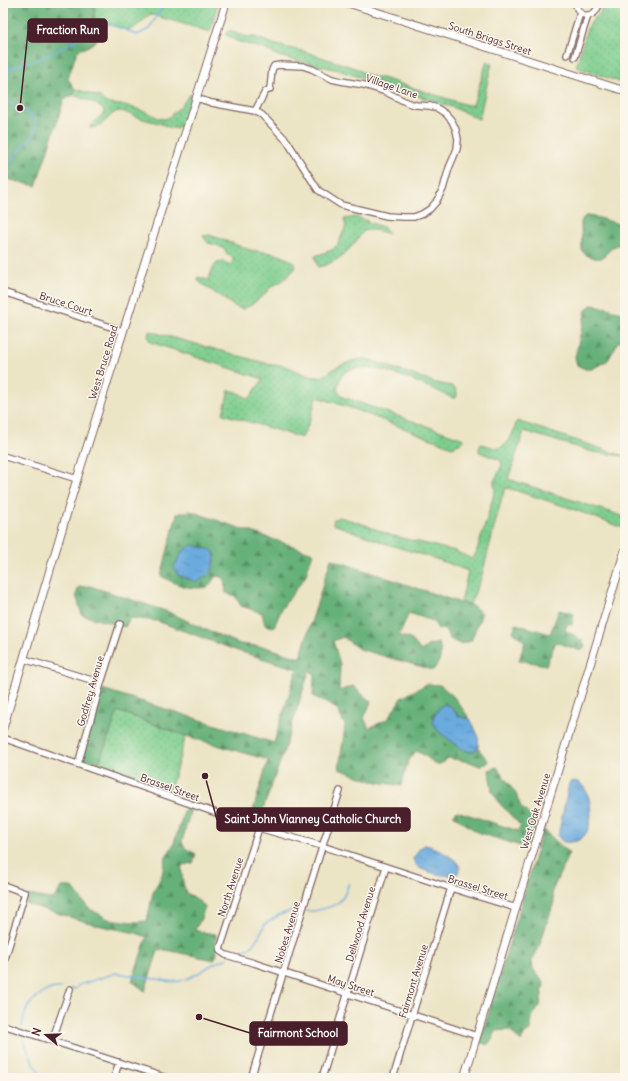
<svg xmlns="http://www.w3.org/2000/svg" width="628" height="1081" font-family="Delius,sans-serif">
<defs>
<pattern id="green-dots" width="8" height="8" patternUnits="userSpaceOnUse"><rect width="8" height="8" fill="#7ece8e"/><path d="M2 2h.1M6 6h.1" fill="none" stroke="#6eb07b" stroke-width="1.8" stroke-linecap="round"/></pattern>
<pattern id="forest-firs" width="22" height="20" patternUnits="userSpaceOnUse"><rect width="22" height="20" fill="#66b179"/><path d="M5 1l3.5 6h-7zM16 11l3.5 6h-7z" fill="#568f63"/></pattern>
<pattern id="water-ripples" width="26" height="14" patternUnits="userSpaceOnUse"><rect width="26" height="14" fill="#6babde"/><path d="M2 4q2-2 4 0t4 0M15 11q2-2 4 0t4 0" fill="none" stroke="#5a8bb4"/></pattern>
</defs>
<rect width="100%" height="100%" fill="#fbf7ec"/>
<filter id="ink" filterUnits="userSpaceOnUse"><feTurbulence type="fractalNoise" baseFrequency=".025" numOctaves="2"/><feDisplacementMap in="SourceGraphic" scale="8" xChannelSelector="R" yChannelSelector="G"/><feConvolveMatrix kernelMatrix="1 2 1 2 8 2 1 2 1" color-interpolation-filters="sRGB"/></filter>
<filter id="wash" filterUnits="userSpaceOnUse"><feTurbulence type="fractalNoise" baseFrequency=".012" numOctaves="4" result="noise"/><feDisplacementMap in="SourceGraphic" scale="16" xChannelSelector="R" yChannelSelector="G"/><feGaussianBlur stdDeviation="0.9" result="paint"/><feColorMatrix in="noise" values="0 0 0 0 0 0 0 0 0 0 0 0 0 0 0 0 0 1.4 0 .05"/><feComposite in="paint" operator="in"/></filter>
<g filter="url(#wash)">
<rect width="100%" height="100%" fill="#ebe4c5"/>
<!-- green -->
<path fill="url(#green-dots)" stroke="#64765c" d="M95 3H218L210 32 150 14 143 21 134 28 126 30 107 24 95 23 94 20Z
M603 3H625V84L576 67 587 29 593 20 600 13Z
M231 30 237 34 248 37H255L276 45 306 52 355 68 368 75 376 78H382L467 105H473L487 61 492 63 479 119 452 107 338 70 278 56 264 49 236 41 225 34 226 33Z
M75 89 100 97 105 102 112 104 128 106 151 114 158 118 165 119 169 117 181 106 190 94 192 96 182 124 177 128C170 129 165 125 159 123 152 121 144 120 137 117 132 116 125 111 119 111 110 112 104 128 90 128V126L103 114 104 110C96 102 83 99 73 95Z
M356 217 385 228 389 234C383 232 373 229 367 230 361 231 360 237 356 241 346 254 334 264 318 267L315 256 332 250 338 244 346 226 344 219Z
M210 235 250 250 272 253 282 256 294 262 296 267 291 273 282 281 271 287 264 295 251 305 243 309 234 306 198 281V277L208 280 213 268 217 263 224 262 231 265 234 258 227 255 225 249 216 245 208 243 203 236Z
M149 331 272 365C275 365 278 365 281 365 293 367 308 379 321 377 326 376 329 371 334 369 344 363 356 359 367 359L436 383 452 386 456 389 457 394 456 398H453C428 387 372 358 347 371 341 374 339 382 337 389L343 397 464 439 461 443 452 447 354 409 317 397 308 425 302 438 223 414 229 390 237 392 249 399 263 379 150 342 148 336Z
M517 421 624 456 593 452 524 431 508 479 625 517V525L623 528 570 508 511 489 506 488 502 497 481 579 470 604 461 603 468 571 439 560 387 544 333 524 334 519 340 517 363 524 390 535 455 551 472 559 476 553 486 522 495 490 494 481 498 474 502 465 500 460 479 452V448L481 444C486 445 491 447 496 448 510 448 513 431 517 421Z
M118 711 186 736 169 793 97 768Z"/>
<!-- forest -->
<path fill="url(#forest-firs)" stroke="#586852" d="M3 3H95L94 20 96 26 102 28C101 34 96 42 90 45 88 47 81 49 77 51L68 79 75 89 73 95 64 100 36 186 3 178Z
M587 215 593 216 625 226V242L613 247 602 258C594 259 588 257 582 251L581 222 583 218Z
M591 305C603 306 614 310 625 314V338L617 343 614 350 608 360 603 363 592 369H585L577 365 575 357 586 310Z
M190 511 313 553 305 577 282 608 274 627 265 625 262 613 241 606 235 596 226 593 224 578 216 576 208 587C189 590 177 585 161 576L177 514Z
M331 559 461 603 470 604 482 613 471 641 460 644 450 639 445 630 438 629 433 621 409 613 399 635 412 640 421 651 429 645 439 643C442 655 441 661 433 670L359 649 343 637 333 641 340 664 339 691 353 686 371 702 364 718 369 728 388 719 401 698 427 684 440 685 453 696 470 719 458 716 450 706 434 717 433 722 438 731 462 749 471 752 478 748 489 762 480 766 470 762 448 758 442 763 437 765 424 755 416 751 408 762 401 786 372 781 339 769 345 725 337 709 313 696 314 673 309 671 283 754 258 823 250 821 268 760 186 736 118 711 97 768 80 762 102 689 274 743 297 669 238 651 157 621 130 618 125 627 82 615 76 595 79 587 90 586 169 612 204 629 240 644 265 647 300 658Z
M559 610 574 614 572 625 567 624 565 630 582 640 585 646 581 651 556 642 546 665 519 660 525 642 513 632 516 624 550 634Z
M497 767 516 794 521 807 537 822 531 844 520 846 477 832 453 815 457 811 518 831 521 826 501 805 492 791 489 770Z
M191 808 182 842 185 848 196 854 193 863 182 865C181 875 183 883 186 893L197 899 205 907 200 921 195 929 202 932 216 934 217 954 214 960 166 950 158 951 145 991 132 981 147 937 136 933 97 925 26 904 28 895 44 898 53 899 62 887H72L88 908 108 919 134 922 147 921 153 893 162 875 166 856 173 846 185 809Z
M543 829 569 853 552 891 554 902 539 947 532 961 533 969 544 983 540 1006 532 1017 531 1030 524 1035 521 1042 510 1030 494 1031V1038L487 1045 480 1042Z"/>
<!-- water -->
<path fill="url(#water-ripples)" stroke="#5a6584" d="M192 545 212 550 215 556 212 571 207 576 196 582 178 575 174 567 182 552Z
M444 704 450 706 458 716 470 719C475 728 480 736 478 748L471 752 462 749 438 731 433 722C435 714 437 709 444 704Z
M574 781C594 782 600 841 571 842 564 843 561 842 558 836L569 784 570 782Z
M425 845C429 846 433 847 437 849 444 853 468 864 457 874 451 879 425 872 418 867 416 865 414 862 413 859L420 848Z"/>
<g fill="none" stroke-linecap="round" stroke-linejoin="round">
<!-- stream -->
<path stroke="#6babde" stroke-width="1.5" d="M3 58 10 68
M10 69 25 62C32 63 39 59 45 56 56 51 72 45 80 36 83 32 82 29 87 26 102 18 123 29 137 35L149 29 165 3
M3 167C12 162 16 154 23 147 48 122 36 117 10 103 3 91 5 81 10 69
M306 911C315 912 334 907 340 901 345 897 347 888 349 883
M234 955 251 947 259 936 265 924 279 915 291 911 300 912
M71 989H75L79 985 116 973 163 980C180 987 198 973 213 964 218 962 223 960 228 958
M22 1027C23 1021 24 1014 27 1009 31 999 50 986 61 988
M21 1034 24 1040 29 1054 42 1078"/>
</g>
</g>
<g filter="url(#ink)">
<g fill="none" stroke-linecap="round" stroke-linejoin="round">
<!-- minor casing -->
<g stroke="#826461" stroke-width="8">
<path id="minor" d="M576 3C577 20 597 19 599 3
M567 55 580 13
M575 57 588 15
M196 98 212 103 255 111 262 115 287 141 318 190 341 205 387 216 402 217H414L422 214 430 209 436 202 443 189 449 168 457 149 458 139 456 130 452 121 446 114 437 108 430 106 416 105 408 103 386 92 364 85 341 81 332 79 312 69 303 66 280 65 274 66 272 70 270 89 265 92 255 111
M3 292 123 331
M3 456 77 479
M24 659 101 683
M3 738 259 828 322 846 451 888 516 908
M78 764 101 683 120 624
M259 828 221 946 220 951 226 955 254 963 477 1036
M3 885 25 893 3 965
M3 1025 167 1078
M52 1041 70 989
M114 1078 119 1062
M251 1078C281 982 309 886 340 791
M322 1078 386 867
M393 1078 451 888"/>
</g>
<!-- tertiary casing -->
<g stroke="#826461" stroke-width="9">
<path id="tertiary" d="M348 3 625 91
M3 728 77 479 226 3
M464 1078 625 550"/>
</g>
<!-- minor -->
<use href="#minor" stroke="#fff" stroke-width="5.5"/>
<!-- tertiary -->
<use href="#tertiary" stroke="#fff" stroke-width="7"/>
</g>
</g>
<g text-anchor="middle" stroke-width="3" stroke-linejoin="round" paint-order="stroke">
<!-- street labels -->
<g font-size="10" fill="#4a1f2b" stroke="#fbf7ec">
<text transform="translate(490 38) rotate(18)" y="4">South Briggs Street</text>
<text transform="translate(392 86) rotate(19)" y="4">Village Lane</text>
<text transform="translate(66 303) rotate(18)" y="4">Bruce Court</text>
<text transform="translate(103 362) rotate(-73)" y="4">West Bruce Road</text>
<text transform="translate(90 691) rotate(-74)" y="4">Godfrey Avenue</text>
<text transform="translate(170 787) rotate(20)" y="4">Brassel Street</text>
<text transform="translate(535 811) rotate(-73)" y="4">West Oak Avenue</text>
<text transform="translate(230 887) rotate(-72)" y="4">North Avenue</text>
<text transform="translate(478 887) rotate(17)" y="4">Brassel Street</text>
<text transform="translate(360 924) rotate(-73)" y="4">Dellwood Avenue</text>
<text transform="translate(287 932) rotate(-73)" y="4">Nobes Avenue</text>
<text transform="translate(413 981) rotate(-73)" y="4">Fairmont Avenue</text>
<text transform="translate(351 985) rotate(18)" y="4">May Street</text>
</g>
</g>
<!-- callouts -->
<path fill="none" stroke="#4a1f2b" stroke-width="1.5" d="M20 108L28 31M205 776L217 820M199 1017L250 1033"/>
<g fill="#4a1f2b" stroke="#fbf7ec" stroke-width="1.5">
<circle cx="20" cy="108" r="4"/>
<circle cx="205" cy="776" r="4"/>
<circle cx="199" cy="1017" r="4"/>
</g>
<g fill="#4a1f2b" stroke="#4a1f2b" stroke-width="1.5">
<rect x="28" y="19" width="79" height="23" rx="4"/>
<rect x="217" y="808" width="193" height="23" rx="4"/>
<rect x="250" y="1022" width="97" height="23" rx="4"/>
</g>
<g font-size="11" text-anchor="middle" font-weight="bold" fill="#fff">
<text x="68" y="34">Fraction Run</text>
<text x="313" y="823">Saint John Vianney Catholic Church</text>
<text x="298" y="1037">Fairmont School</text>
</g>
<!-- margin -->
<rect width="628" height="1081" fill="none" stroke="#fbf7ec" stroke-width="16"/>
<!-- north arrow -->
<g transform="translate(46 1035) rotate(289)" stroke="#fbf7ec" stroke-width="3" paint-order="stroke">
<path d="M0-3L7 15L0 10L-7 15Z" fill="#4a1f2b"/>
<text y="-6" font-size="11" font-weight="bold" text-anchor="middle" fill="#4a1f2b">N</text>
</g>
</svg>
